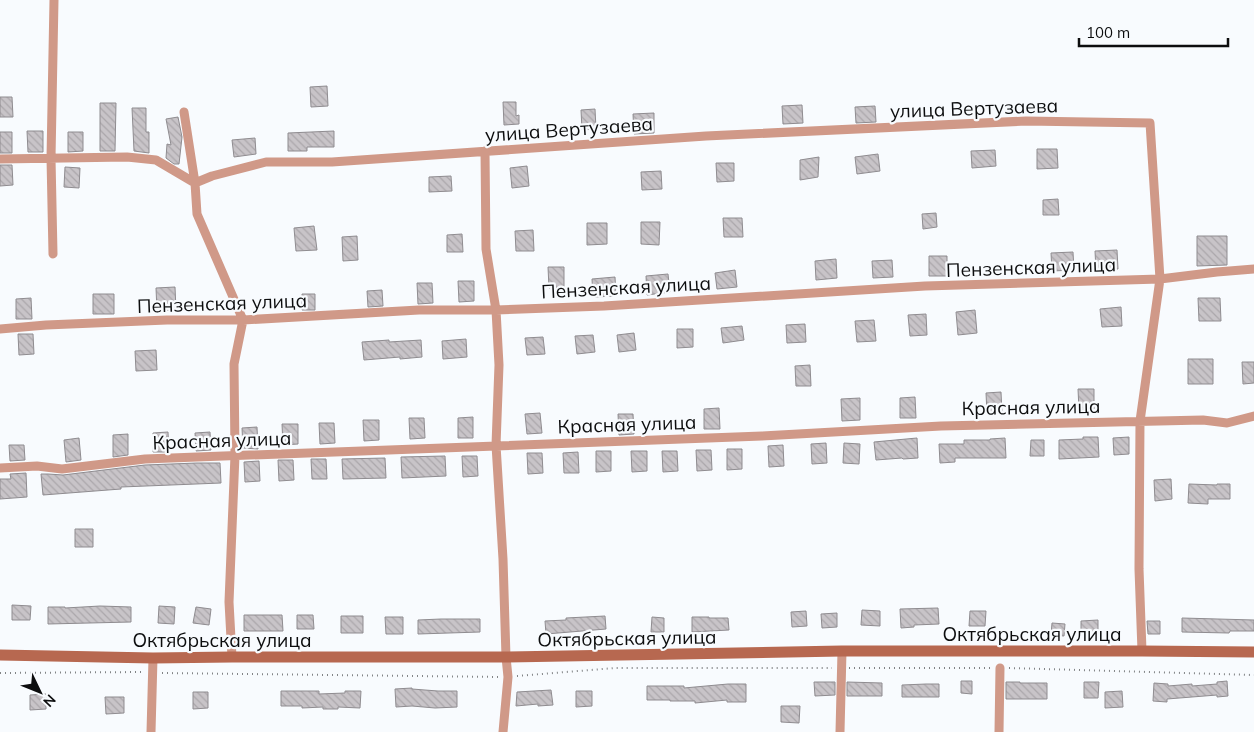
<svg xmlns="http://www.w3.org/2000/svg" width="1254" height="732" font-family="Mulish,sans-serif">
<defs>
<pattern id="building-back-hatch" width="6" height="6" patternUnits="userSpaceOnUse" patternTransform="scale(1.25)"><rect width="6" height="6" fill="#c8c4c8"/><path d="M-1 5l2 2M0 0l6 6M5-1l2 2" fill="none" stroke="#aba7ab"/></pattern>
</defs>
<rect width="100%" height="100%" fill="#f8fbfe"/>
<!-- building -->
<path fill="url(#building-back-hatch)" stroke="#8f8c90" d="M327 86 328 106 311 107 310 87Z
M0 97H12L13 117H0Z
M503 102H516V116L519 115V124L504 125Z
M100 103H116L115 151H100Z
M802 105 803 123 783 124 782 106Z
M875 106 876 122 856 123 855 107Z
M132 108H146V132H149V153L134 151Z
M595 109 596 129 582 130 581 110Z
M654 113V133L634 134 633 114Z
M178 117 182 137 179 164H174L166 158 167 144 171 145 166 119Z
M27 131H43V152H28Z
M334 131V147H307V151H288V133Z
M0 132H12V153H0Z
M68 132H83V151L68 152Z
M255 138 256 154 234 157 232 140Z
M1037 149H1057L1058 168 1037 169Z
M995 150 996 166 972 168 971 151Z
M878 154 880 171 857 174 855 157Z
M819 157 818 177 800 180V160Z
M716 163H734V181L717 182Z
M0 165H12L13 185 0 186Z
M527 166 529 186 512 188 510 168Z
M65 167 80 168 79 188 64 187Z
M661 171 662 189 642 190 641 172Z
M451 176 452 191 429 192V177Z
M1058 199 1059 215H1043V200Z
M936 213 937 227 923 229 922 214Z
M723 218H742L743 237H724Z
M641 222H660L659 245 641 244Z
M587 223H607V244L587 245Z
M314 226 317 250 296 251 294 228Z
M533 230 534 251H516L515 231Z
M462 234 463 252H447V235Z
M357 236 358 260 343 261 342 237Z
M1197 236H1227V265L1197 266Z
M1117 250 1118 269 1096 270 1095 251Z
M1073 252 1074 270 1052 271 1051 253Z
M929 256H947V276H929Z
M836 259 837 278 816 280 815 261Z
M892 260 893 277 873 278 872 261Z
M548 267H564V287L549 288Z
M735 270 737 287 717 289 715 273Z
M668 274 670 292 647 295 646 276Z
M615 277 616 296 593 297 592 279Z
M458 281H474V301L459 302Z
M417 283H432L433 303 418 304Z
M175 287 176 310 157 311 156 288Z
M382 290 383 306 368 307 367 291Z
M93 294H114V314H93Z
M302 294H315V310H302Z
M31 298 32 319H16V299Z
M1198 298H1220L1221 321H1199Z
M1121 307 1122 326 1102 327 1100 309Z
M975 310 977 333 958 335 956 312Z
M926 314 927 335 910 336 908 315Z
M874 320 876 341 857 342 855 321Z
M805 324 806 342 787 343 786 325Z
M742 326 744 340 723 343 721 328Z
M677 329H693V347L677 348Z
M634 333 636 350 619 352 617 335Z
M18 334H33L34 354 19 355Z
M593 335 595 352 577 354 575 336Z
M543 337 545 354 527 355 525 338Z
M466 339 467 357 443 359 442 341Z
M389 340V342L421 340 422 357 400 359V357L364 360 362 342Z
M156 350 157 370 136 371 135 351Z
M1188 359H1213V384H1188Z
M1242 362H1254V383L1243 384Z
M810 365 811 386H796L795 366Z
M1078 389H1094V409L1079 410Z
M1001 392 1002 413H987L986 393Z
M915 397 916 418H900V398Z
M860 398V420L842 421 841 399Z
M719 408 720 429H704V409Z
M540 413 542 433 527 434 525 414Z
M618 414H633L634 434 619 435Z
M473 417V438H458V418Z
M409 418H424L425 438 410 439Z
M363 420H379V440L364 441Z
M319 423H334L335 443 320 444Z
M282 424H298V444L283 445Z
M257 427 258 449 243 448 242 428Z
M168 432 169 452H153V433Z
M210 432 211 450 196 451 195 433Z
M128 434V455L113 457V435Z
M1083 437H1098L1099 457 1059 459V440L1083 439Z
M1129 437V454L1114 455 1113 438Z
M79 438 81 460 66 462 64 440Z
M917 438 918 458 903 459 902 458 876 460 874 442Z
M1005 438 1006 458H955V462L940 463 939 444H964V440H990V439Z
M1031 440H1044V456H1030Z
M826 443 827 463 812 464 811 444Z
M844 443 860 444 859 464 843 463Z
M9 445H24L25 460 10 461Z
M783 445 784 466 769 467 768 446Z
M727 449H742V469L727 470Z
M696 450H711L712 470 697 471Z
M596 451H611V471L596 472Z
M631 451H647V471L632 472Z
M662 451H677L678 471 663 472Z
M578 452 579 473H564L563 453Z
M527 453H542L543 473 528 474Z
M445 456 446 476 402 478 401 457Z
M462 456H477L478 476 463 477Z
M385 458 386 478 343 479 342 459Z
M311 459H326L327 479H312Z
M278 460H293L294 480 279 481Z
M259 461 260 481 245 482 244 462Z
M197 463H220L221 483 121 487V489L43 495 41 474H48L63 475 145 465Z
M26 473 27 497 0 499V479H11L10 474Z
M1171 479 1172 499 1155 501 1154 480Z
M1189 484 1217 485V484H1230V499H1208V504L1188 503Z
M75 529H93V547H75Z
M12 605 31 606 30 620H12Z
M100 606 131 607V622L48 624V607H65V608Z
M159 606 175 607 174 624 158 623Z
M196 607 211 609 209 625 193 623Z
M938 608 939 624 914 625V627L901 628 900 609Z
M862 610 880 611V626L861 625Z
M806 611 807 626 792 627 791 612Z
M970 611H986L985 626H969Z
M837 613V627L822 628 821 614Z
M244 615H282L283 631H244Z
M297 615H313L314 629H297Z
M341 616H363V633H341Z
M605 616 606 629 546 634 545 621 566 620V618Z
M385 617H403V634H386Z
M652 617 664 618V632H651Z
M692 617H709V618H728L729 630 692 632Z
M1182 618 1254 620V631H1230L1229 633 1182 632Z
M441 619H480V632L418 634V620Z
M1098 620V636H1081V621Z
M1147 621H1160V634H1148Z
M1052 623 1065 624 1064 636 1051 635Z
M961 681H972V694L961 693Z
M1227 681 1228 696 1217 697V695L1167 699V702L1153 701 1154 683 1168 684V686L1192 684V686L1217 684V682Z
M814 682H835V695L815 696Z
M847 682 882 683V696H847Z
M1006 682H1020V683H1047V699H1006Z
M1084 682H1099L1098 698H1084Z
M728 684H746V702H727V700L695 703V701H670V700H647V686H684V688Z
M926 684H939V697H902V685Z
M412 688V689L438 691H457V707L435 708 412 706 396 707 395 689Z
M551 690 553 705 538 706V704L516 706 517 692Z
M281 691H319V694L345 693V691H361L360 708 338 707V709H323V707L302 708V706H281Z
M576 691H592V706L576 707Z
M1122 691 1123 707 1105 708V692Z
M193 692H208V708L193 709Z
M46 694V709L30 710V695Z
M105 697H124V713L106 714Z
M781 706H800L799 723 781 722Z"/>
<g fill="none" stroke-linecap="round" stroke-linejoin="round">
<!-- path -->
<path stroke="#818385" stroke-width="2" stroke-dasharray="1 4" stroke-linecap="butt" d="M849 668H992
M1009 668 1254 675
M0 673 143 672
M162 673 500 677
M517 676 615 668H832"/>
<!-- street -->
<path stroke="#d09988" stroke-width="9" d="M184 112 195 183 197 214 243 320 234 364 235 455 229 602 232 657
M485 151 486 249 496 310 499 365 496 445 503 559 506 657 508 677 503 732
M0 159 127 157 156 160 195 183 212 176 266 162H332L706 136 1026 121 1150 123 1160 279 1140 421 1139 569 1142 651
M53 254 51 158 54 0
M0 329 46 325 167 320H243L419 310H496L604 306 925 286 1160 279 1217 272 1254 269
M0 468 37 466 62 469 145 459 762 436 941 426 1203 420 1227 423 1254 416
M151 732 153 658
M840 732 842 651
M999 732 1000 668"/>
<!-- secondary -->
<path stroke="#b76850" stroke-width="11" d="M0 655 153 658 232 657H506L842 651H1142L1254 652"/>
</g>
<g text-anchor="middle" stroke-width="4.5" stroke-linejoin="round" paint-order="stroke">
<!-- street labels -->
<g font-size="19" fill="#0c0d0e" stroke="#f8fbfe">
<text transform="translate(974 108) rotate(-2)" y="7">улица Вертузаева</text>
<text transform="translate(569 129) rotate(-4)" y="7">улица Вертузаева</text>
<text transform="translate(1031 267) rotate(-2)" y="7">Пензенская улица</text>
<text transform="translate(626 287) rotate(-3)" y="7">Пензенская улица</text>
<text transform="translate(222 303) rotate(-2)" y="7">Пензенская улица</text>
<text transform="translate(1031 407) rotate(-1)" y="7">Красная улица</text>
<text transform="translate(627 424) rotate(-2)" y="7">Красная улица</text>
<text transform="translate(222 440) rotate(-2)" y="7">Красная улица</text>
<text x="1032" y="641">Октябрьская улица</text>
<text transform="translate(627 638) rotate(-1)" y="7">Октябрьская улица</text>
<text x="222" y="647">Октябрьская улица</text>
</g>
</g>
<!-- north arrow -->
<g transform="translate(40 692) rotate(133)" stroke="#f8fbfe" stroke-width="4" paint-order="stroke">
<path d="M0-4L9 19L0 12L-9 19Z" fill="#0c0d0e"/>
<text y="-8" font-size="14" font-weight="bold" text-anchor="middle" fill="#0c0d0e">N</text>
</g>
<!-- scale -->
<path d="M1079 38v8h149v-8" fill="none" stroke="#0c0d0e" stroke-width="2.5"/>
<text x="1086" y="38" font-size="15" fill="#0c0d0e" stroke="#f8fbfe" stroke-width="4" paint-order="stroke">100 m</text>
</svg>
